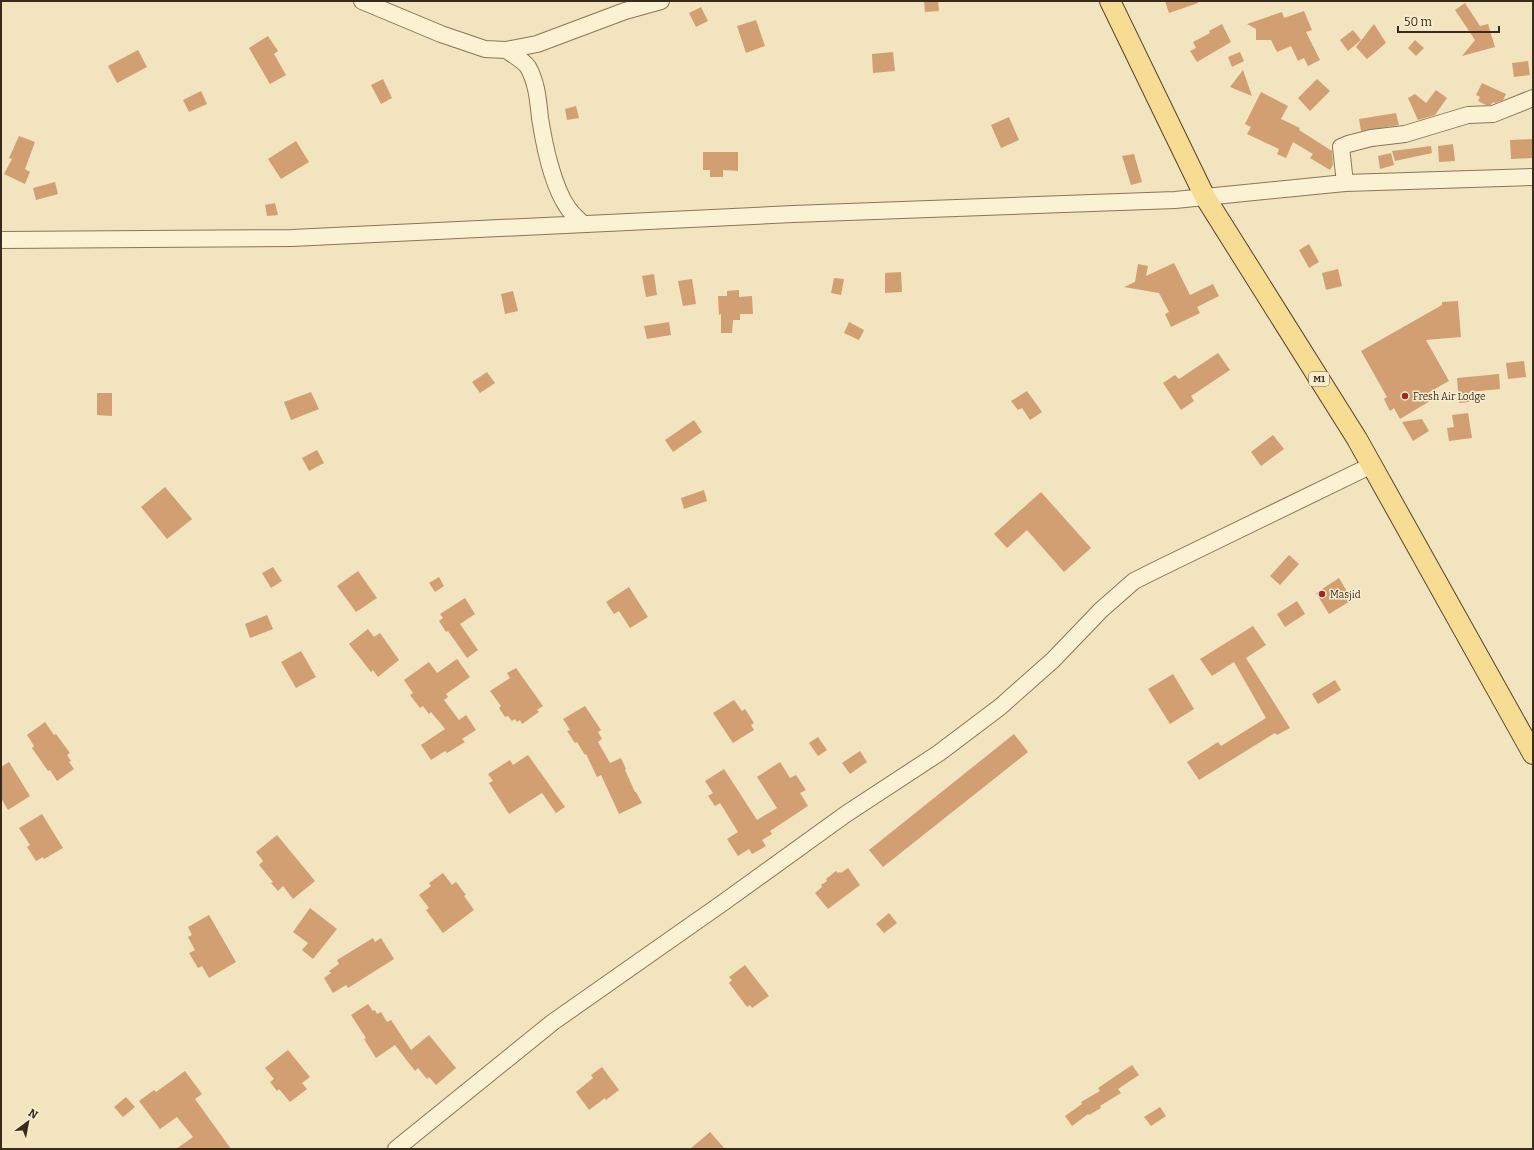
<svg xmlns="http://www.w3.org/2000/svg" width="1534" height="1150" font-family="Bitter,serif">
<rect width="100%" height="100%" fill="#f1e4bf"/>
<!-- building -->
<path fill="#d29f72" d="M924 1H938L939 11 925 12Z
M1165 1H1198V3L1169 13Z
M1465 3 1480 26 1488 24 1495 47 1462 56 1475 40 1455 10Z
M701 7 708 21 696 27 689 13Z
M1304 11 1312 30 1306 32 1320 60 1308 66 1304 58 1298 61 1291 46 1277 52 1271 40H1256V29L1247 24 1282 12 1284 18Z
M756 20 765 46 746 53 737 26Z
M1222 24 1231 42 1197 62 1190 51 1196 48 1193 42 1210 33 1209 31Z
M1374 24 1386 43 1367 59 1356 47Z
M1353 30 1361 40 1348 51 1340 40Z
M268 36 278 51 274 54 286 75 270 84 249 48Z
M1415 40 1424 48 1416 56 1408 48Z
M138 50 147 67 117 83 108 66Z
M893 52 895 71 873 73 872 54Z
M1240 52 1244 61 1232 67 1228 57Z
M1528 61 1530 75 1514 77 1512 63Z
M1243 70 1252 96 1230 87Z
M383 79 392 98 381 104 371 85Z
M1317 79 1330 91 1310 111 1298 98Z
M1482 83 1506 94 1503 100 1495 103 1493 102 1491 105H1486L1478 101 1480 97 1476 95Z
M1436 90 1447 98 1435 115 1418 120 1408 98 1415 94 1426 103Z
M201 91 207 104 189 112 183 100Z
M1261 92 1288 106 1281 119 1300 128 1299 130 1332 151 1333 165 1330 170 1310 158 1313 154 1293 142 1286 158 1277 154 1279 149 1247 134 1251 127 1245 124Z
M576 106 579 118 567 120 565 109Z
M1396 113 1399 125 1361 131 1359 119Z
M1009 117 1019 140 1001 148 991 125Z
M19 136 35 142 25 169 30 172 25 184 4 174 12 159 9 158Z
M1533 139V158L1511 159 1510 140Z
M296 141 309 162 281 179 268 159Z
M1453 144 1455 161 1439 162 1438 146Z
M1431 146 1432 153 1395 161 1392 151Z
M703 152H738V171L723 170V177H710V170H703Z
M1391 153 1394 165 1380 169 1378 156Z
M1134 154 1142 182 1131 185 1122 156Z
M55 182 58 194 36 200 33 188Z
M275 203 278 215 267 216 265 205Z
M1309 244 1319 262 1309 268 1299 250Z
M1174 263 1190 295 1213 284 1219 296 1197 307 1200 313 1171 327 1165 314 1169 312 1159 293 1124 287 1135 282 1138 264 1148 266 1146 276Z
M1338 269 1342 286 1326 290 1322 273Z
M901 272 902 292 885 293V273Z
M654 274 657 295 646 297 642 276Z
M834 278 844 279 841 295 831 293Z
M692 279 696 304 683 306 678 281Z
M739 290V297L752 296 753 314H740V320H733L732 333H721V314L719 315 718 296H727V291Z
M513 291 518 311 505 314 501 294Z
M1458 301 1461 337 1426 340 1449 381 1426 394 1430 401 1400 419 1394 408 1390 411 1384 399 1387 397 1361 351 1442 305V302Z
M669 322 671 335 647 339 644 326Z
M849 322 864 330 859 340 844 333Z
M1218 353 1230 370 1191 396 1194 401 1181 410 1163 383 1175 375 1179 379Z
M1524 361 1526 377 1508 379 1506 363Z
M487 372 495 383 480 393 472 382Z
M1499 374 1500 389 1469 392V402L1459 403 1457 378Z
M1027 391 1042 412 1030 420 1022 408 1018 410 1011 401Z
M311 392 319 409 291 420 284 402Z
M97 393H112V416L97 415Z
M1468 413 1472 438 1449 441 1447 428 1454 427 1452 415Z
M1422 419 1429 431 1413 441 1402 422Z
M694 420 702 432 673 452 665 440Z
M1273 435 1284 449 1261 466 1251 452Z
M317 450 324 463 309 471 302 458Z
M165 487 192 519 167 539 141 507Z
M704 490 707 501 684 509 681 498Z
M1041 492 1091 548 1064 572 1027 530 1007 548 994 534Z
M1289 555 1299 564 1280 585 1270 576Z
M273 567 282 581 271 588 262 573Z
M358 571 377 598 356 612 337 586Z
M439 577 444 586 435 592 429 583Z
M1339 578 1352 600 1329 614 1316 593Z
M629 587 648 617 630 628 619 611 614 614 606 602Z
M465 598 475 614 460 624 478 650 467 658 448 631 446 632 439 621 443 618 440 614Z
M1297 601 1305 614 1285 627 1277 614Z
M267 615 273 629 250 638 245 624Z
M1253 626 1266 645 1246 658 1290 728 1277 735 1275 733 1199 780 1187 762 1218 742 1221 746 1266 718 1234 662 1212 676 1200 659Z
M368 629 374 637 380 633 399 660 378 677 373 670 371 672 349 644Z
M301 651 316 677 296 688 281 662Z
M457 659 470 677 446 694 448 697 444 700 459 720 466 715 476 730 462 739 465 742 447 753 445 751 431 760 421 745 445 729 431 712 429 714 423 706 420 708 410 695 413 693 404 680 429 662 437 673Z
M516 668 543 706 537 710 539 712 522 724 520 720 517 722 515 719 512 721 508 716 505 717 499 708 501 706 490 691 510 678 507 673Z
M1173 674 1194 709 1170 724 1148 689Z
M1335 680 1341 690 1318 704 1312 694Z
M734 700 742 711 745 709 754 723 751 725 754 730 733 743 713 713Z
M585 706 601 730 598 732 602 739 598 742 610 763 621 758 626 769 625 770 635 792H636L642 803 619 814 601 775 597 777 586 754 585 755 577 742 575 743 567 731 570 730 563 719Z
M45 722 54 735 56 734 70 753 67 755 71 761 69 762 74 769 57 781 50 770 48 771 32 748 34 746 27 735Z
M1014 734 1028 752 883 867 869 850Z
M818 737 827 750 818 756 809 743Z
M860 751 867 762 850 774 842 763Z
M528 755 565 807 556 813 542 793 509 814 489 783 493 781 488 774 510 760 513 765Z
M9 762 30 796 8 810 1 798V767Z
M780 762 790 778 796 775 806 790 800 793 808 806 770 831 772 834 762 840 766 846 752 854 749 849 738 856 727 839 738 832 720 803 715 806 708 796 713 793 705 781 724 769 757 820 777 808 757 777Z
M42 814 63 848 44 859 43 857 36 861 27 847 30 845 19 828Z
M277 835 315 881 293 899 283 886 278 891 271 883 273 882 259 865 263 861 256 852Z
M848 868 860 885 828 909 815 893 822 887 821 885 827 881 826 879 836 871 838 873 840 872 841 873Z
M443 873 452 885 456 882 466 895 464 896 474 910 443 933 426 910 429 908 419 895 431 886 429 883Z
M310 908 337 929 313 959 302 950 308 943 293 932Z
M889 913 897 923 884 933 876 924Z
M209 915 236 962 209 978 202 966 198 968 189 953 195 950 188 937 192 935 188 927Z
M373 938 375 942 381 938 394 959 348 988 346 985 333 993 324 978 331 973 329 971 339 964 337 960Z
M745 965 769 996 752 1008 750 1005 747 1007 729 983 732 980 729 977Z
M368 1004 373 1011 375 1010 377 1014 381 1012 387 1022 391 1020 411 1050 429 1035 456 1068 436 1085 429 1077 427 1079 418 1068 415 1071 395 1045 376 1058 364 1039 366 1038 351 1015Z
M288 1050 310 1077 302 1083 307 1089 290 1102 279 1089 277 1091 270 1082 274 1079 265 1068Z
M1132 1065 1139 1075 1118 1089 1121 1093 1100 1106 1101 1108 1089 1115 1088 1114 1072 1126 1065 1116 1082 1104 1081 1102 1100 1091 1098 1088Z
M602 1067 619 1090 606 1100 605 1098 589 1110 576 1092 593 1078 591 1075Z
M185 1071 202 1094 195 1099 231 1149H176L193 1137 177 1117 160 1129 139 1101 154 1090 156 1092Z
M126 1097 135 1107 123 1117 114 1107Z
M1160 1107 1166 1116 1151 1126 1144 1117Z
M710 1132 725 1149H690Z"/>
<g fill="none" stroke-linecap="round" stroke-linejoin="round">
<!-- minor casing -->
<g stroke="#8b7556" stroke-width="18">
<path id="minor" d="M362 1 441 34 485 49 506 50 537 44 625 11 661 1
M506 50C513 55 523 60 528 67 537 83 538 100 540 118 544 144 553 187 568 208 572 214 578 219 583 224
M1345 183 1341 147 1348 144 1371 138 1405 134 1468 115 1493 114 1533 98
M1 240 292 238 793 214 1175 200 1345 183 1533 177
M396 1149 553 1022 724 902 846 814 939 753 1000 707 1053 660 1101 610 1134 581 1158 569 1372 465"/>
</g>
<!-- major casing -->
<g stroke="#58422b" stroke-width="22">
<path id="major" d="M1110 1 1205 197 1357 439 1533 754"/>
</g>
<!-- minor -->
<use href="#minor" stroke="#fbf1d3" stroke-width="16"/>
<!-- major -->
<use href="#major" stroke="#f7dd93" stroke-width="20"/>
</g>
<!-- markers -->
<g fill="#9e2722" stroke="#f8eecf" stroke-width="1.5">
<circle cx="1405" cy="396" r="4"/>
<circle cx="1322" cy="594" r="4"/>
</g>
<g text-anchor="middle" stroke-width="3" stroke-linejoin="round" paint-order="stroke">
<!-- shield labels -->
<rect fill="#f8eecf" stroke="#726652" stroke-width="1" x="1309" y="372" width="20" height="14" rx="3"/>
<g font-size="9" font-weight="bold" fill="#392b1c">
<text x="1319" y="382">M1</text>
</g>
<!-- poi labels -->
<g font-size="10" fill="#392b1c" stroke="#f8eecf" text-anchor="start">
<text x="1413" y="400">Fresh Air Lodge</text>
<text x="1330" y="598">Masjid</text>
</g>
</g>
<!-- border -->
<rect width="1534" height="1150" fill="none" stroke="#392b1c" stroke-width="4"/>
<!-- north arrow -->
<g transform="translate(28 1122) rotate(32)" stroke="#f8eecf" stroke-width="3" paint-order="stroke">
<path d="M0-3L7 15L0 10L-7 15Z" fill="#392b1c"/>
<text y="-6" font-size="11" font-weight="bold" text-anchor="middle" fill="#392b1c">N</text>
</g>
<!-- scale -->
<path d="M1398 26v6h101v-6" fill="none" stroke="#392b1c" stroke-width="2"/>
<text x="1404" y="26" font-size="12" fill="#392b1c" stroke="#f8eecf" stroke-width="3" paint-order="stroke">50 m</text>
</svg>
